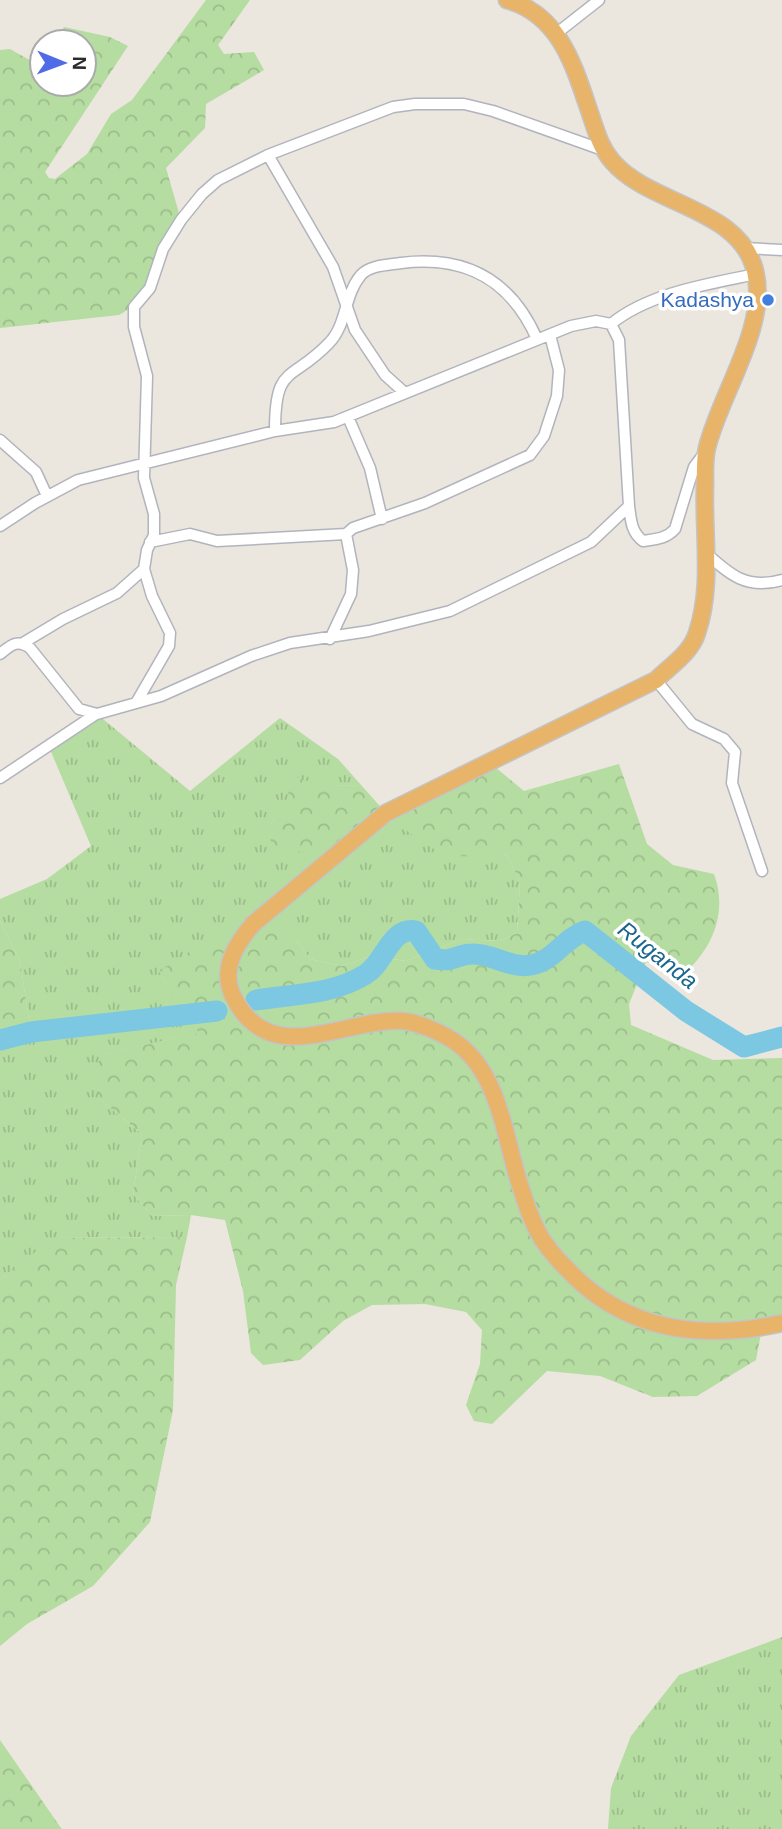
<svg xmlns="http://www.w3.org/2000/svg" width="782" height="1829" font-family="Helvetica,sans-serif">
<defs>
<pattern id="grass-tufts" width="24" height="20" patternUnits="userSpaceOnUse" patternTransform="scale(1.75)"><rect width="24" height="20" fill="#b5dca1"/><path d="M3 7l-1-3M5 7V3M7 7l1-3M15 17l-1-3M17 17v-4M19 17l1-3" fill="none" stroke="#9cbd8b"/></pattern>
<pattern id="forest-crowns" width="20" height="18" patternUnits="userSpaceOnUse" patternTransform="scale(1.75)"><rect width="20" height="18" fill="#b5dca1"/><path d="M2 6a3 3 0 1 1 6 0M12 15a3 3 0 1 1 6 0" fill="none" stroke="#9cbd8b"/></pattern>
</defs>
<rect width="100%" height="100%" fill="#ebe6de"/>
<!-- grass -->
<path fill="url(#grass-tufts)" d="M97 714 190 791 280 718 338 759 361 785C315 786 299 786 270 825L386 813 457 856 490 851 507 856 520 881 517 933 500 941 462 939 406 961 371 956 342 966 310 959 296 940 282 929 283 899 238 942 159 971 200 1033 104 1054 101 1100 142 1134 133 1194 152 1216 191 1215 187 1237 54 1238 0 1280V1040L31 1032 20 961 0 921V899L47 879 91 846 49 747Z
M782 1637V1829H608L611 1788 631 1736 679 1675Z"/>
<!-- forest -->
<path fill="url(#forest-crowns)" d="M206 0H250L218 45 224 54 254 52 264 70 206 104 205 128 166 168 181 220C165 254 154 296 119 315L0 328V50L10 49 42 67V84H84V42H56L64 27 110 37 128 46 45 172 49 178 55 179 87 154 111 114 132 100Z
M489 762 524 791 619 764 647 844 673 865 714 874C727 909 715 944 688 970L646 962 629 1004 631 1025 713 1060 782 1058V1323L762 1328 756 1360 697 1396 653 1397 600 1376 547 1371 492 1424 474 1421 466 1405 480 1364 482 1330 466 1312 425 1304 372 1305 343 1321 300 1360 263 1365 251 1353 243 1291 225 1220 191 1215 152 1216 133 1194 142 1134 101 1100 91 1074 103 1054 199 1033 159 971 197 947 238 942 283 898V929L296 940 310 959 342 966 371 956 406 961 462 939 500 941 517 933 520 881 507 856C484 849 478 858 458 856 431 854 406 830 386 813L336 855 271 849 270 825 288 801 289 774 320 786 361 785 386 813Z
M0 921 20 961 31 1032 0 1040Z
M187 1237 176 1285 173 1410 150 1522 93 1586 27 1624 0 1646V1280L53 1238Z
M0 1740 61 1828 62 1829H0Z"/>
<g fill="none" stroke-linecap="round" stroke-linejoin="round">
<!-- river -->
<path stroke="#7cc7e2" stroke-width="21" d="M256 1000C294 994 333 995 366 974 385 962 391 926 416 931L435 959C456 962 458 954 472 954 492 953 510 969 531 965 554 961 564 938 585 931L686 1011 744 1047 782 1037
M0 1040 31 1032 217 1011"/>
<!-- minor casing -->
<g stroke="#b2b4bd" stroke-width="13">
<path id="minor" d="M557 33 599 0
M268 155 333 267 355 330 385 375 405 393
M744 248 782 250
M611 324C649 293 708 284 756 274
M348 417 370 468 382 519
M275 431C275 363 291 383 329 343 347 325 344 295 361 275 370 265 388 265 401 263 466 255 511 280 537 339
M0 440 36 472 47 496
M0 526 35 503 78 480 275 431 334 422 571 326 596 321 611 324 619 340 629 506C631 520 631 532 643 541 656 539 666 539 675 529L694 467 703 455
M150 542 190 534 217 541 346 534
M706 553C730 575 747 590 782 580
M330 639 351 594 353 570 346 534 353 528 425 503 530 455 544 436 557 396 559 370 550 335
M23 643 63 619 117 593 144 569
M0 654C11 645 17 639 30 648L79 709 97 714 161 696 251 656 290 643 369 631 450 611 591 542 629 506
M656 680 692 724 724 739 735 752 732 783 762 871
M136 703 169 646 170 633 152 596 144 569 147 550 154 535V514L144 478 147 376 134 327V307L150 288 163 249 181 220 202 194 218 180 268 155 393 107 415 104H464L493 111 603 150
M0 778 96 714"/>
</g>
<!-- trunk casing -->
<g stroke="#c4c4c4" stroke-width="19">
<path id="trunk" d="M507 0C562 15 575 70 592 119 597 134 601 148 612 161 650 206 740 207 755 271 769 326 720 394 707 448 704 460 705 473 705 485 703 534 713 586 697 633 691 653 670 666 656 680L386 813 253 924C236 944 220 969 233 996 270 1072 344 1017 404 1021 420 1023 445 1034 458 1044 496 1072 504 1129 516 1172 522 1191 528 1214 538 1232 545 1246 556 1258 567 1269 625 1331 701 1341 782 1323"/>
</g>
<!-- minor -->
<use href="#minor" stroke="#fff" stroke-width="10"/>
<!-- trunk -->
<use href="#trunk" stroke="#e8b46a" stroke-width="16"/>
</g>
<!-- markers -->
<circle fill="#3f7fe0" stroke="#fff" stroke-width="2.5" cx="768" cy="300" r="7"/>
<g text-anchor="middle" stroke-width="7" stroke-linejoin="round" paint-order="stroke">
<!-- shop labels -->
<g font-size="21" fill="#366cbe" stroke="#fff" text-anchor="end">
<text x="754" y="307">Kadashya</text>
</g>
<!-- water labels -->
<g font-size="23" font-style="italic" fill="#1b668e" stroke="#fff">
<text transform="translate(658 955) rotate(38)" y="8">Ruganda</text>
</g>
</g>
<!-- north arrow -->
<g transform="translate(63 63) rotate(91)"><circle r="33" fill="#ffffff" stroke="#aaaaaa" stroke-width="2"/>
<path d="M0-5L12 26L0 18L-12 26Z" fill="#4f6be7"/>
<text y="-10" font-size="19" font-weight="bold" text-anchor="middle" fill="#2b2b2b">N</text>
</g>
</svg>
